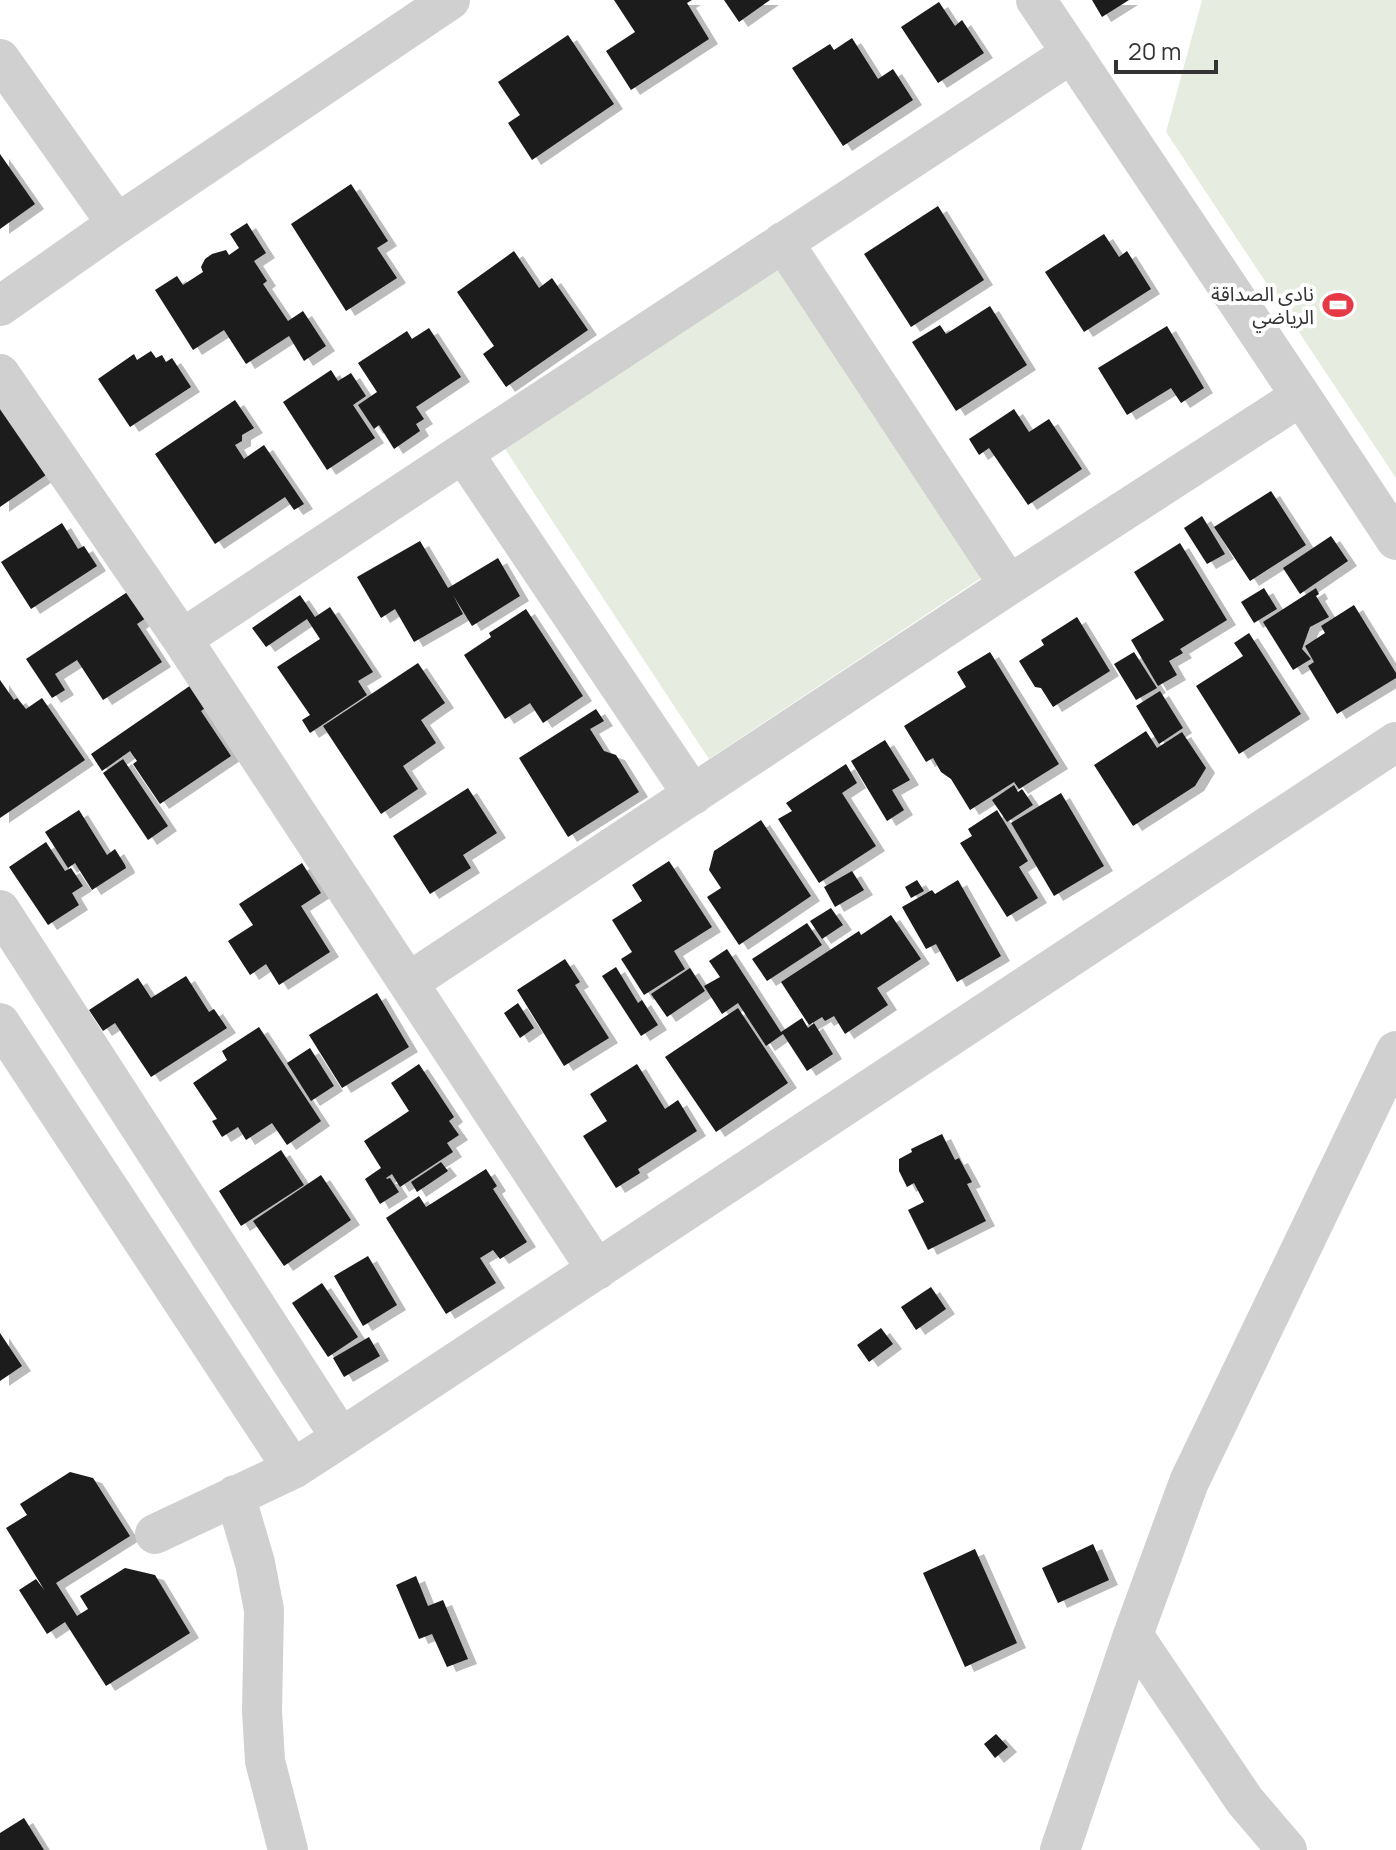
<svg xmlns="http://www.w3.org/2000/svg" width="1396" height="1850" font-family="Manrope,'Noto Sans Arabic',sans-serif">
<defs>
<filter id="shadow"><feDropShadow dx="9" dy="5" stdDeviation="0" flood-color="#0004"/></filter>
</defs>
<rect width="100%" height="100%" fill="#fff"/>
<!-- green -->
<path fill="#e6ecdf" d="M1202 0H1396V478L1166 132Z
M781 266 984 576 709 759 505 449Z"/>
<!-- building -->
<path fill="#1a1a1a" filter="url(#shadow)" d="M614 0H692L687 3 709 39 631 90 606 51 635 32Z
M724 0H770L739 22Z
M1092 0H1129L1102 17Z
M939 2 955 26 962 20 984 53 938 83 901 27Z
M568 35 614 104 532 160 508 123 520 115 498 82Z
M852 38 878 79 893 69 913 100 843 146 792 68 830 44 834 50Z
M0 154 35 204 0 229Z
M351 184 388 241 377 248 397 278 346 311 291 224Z
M938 206 984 280 911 327 864 254Z
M247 223 266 253 254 261 267 281 263 284 288 321 303 311 326 346 304 361 289 336 246 364 224 330 193 350 155 290 177 276 183 285 203 272 201 267 205 259 212 254 226 250 229 255 239 248 230 234Z
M1104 234 1119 257 1127 251 1151 289 1084 332 1045 272Z
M514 251 539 288 552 278 588 330 506 387 483 354 494 346 457 292Z
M990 306 1027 365 956 411 912 342 940 325 946 334Z
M1167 326 1204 388 1181 403 1171 388 1127 415 1098 368Z
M429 328 461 377 416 407 424 419 416 424 420 431 394 449 379 425 374 429 358 405 377 392 358 363 407 331 412 339Z
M151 351 156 358 162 355 166 362 172 358 191 387 130 427 98 379 134 354 137 360Z
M331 370 338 381 351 373 366 396 353 405 375 438 327 470 283 402Z
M0 396 56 468 0 507Z
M235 400 254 428 242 435V441L235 445 244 459 264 445 304 504 294 510 285 497 215 544 155 454Z
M1014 409 1029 432 1049 419 1082 469 1028 505 989 448 979 455 969 439Z
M1271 491 1306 545 1250 581 1214 527Z
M1202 516 1225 554 1207 564 1184 528Z
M62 523 78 549 84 546 97 566 31 609 1 562Z
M1331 536 1348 561 1300 594 1283 568Z
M420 541 448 588 498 558 520 596 472 626 453 595 463 614 414 642 395 609 381 618 357 577Z
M1180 543 1227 620 1180 649 1183 653 1169 661 1177 675 1158 686 1131 640 1164 620 1134 572Z
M135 587 152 614 137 624 162 662 103 700 77 660 55 674 65 690 52 698 26 659Z
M1264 588 1277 609 1254 623 1241 602Z
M1316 588 1319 594 1316 596 1329 617 1310 627 1302 649 1311 659 1293 670 1263 622Z
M300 595 315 617 330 607 373 672 358 681 367 695 310 733 302 720 310 715 277 667 320 639 307 619 266 647 252 628Z
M1354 605 1396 673V678L1337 714 1308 666 1314 662 1305 646 1325 633 1321 626Z
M526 609 583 696 543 723 530 703 505 719 464 655 491 637 489 633Z
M1077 617 1110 671 1053 707 1041 688 1035 687 1019 661 1044 645 1041 640Z
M1249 633 1301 714 1239 754 1196 686 1243 656 1234 643Z
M990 652 1059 764 1019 789 1014 782 970 810 951 779 941 772 933 758 926 762 904 726 966 687 957 672Z
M1134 652 1157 688 1136 700 1114 664Z
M418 663 445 703 421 720 436 743 403 766 418 789 381 814 323 726Z
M0 680 14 700 17 698 26 709 42 698 85 760 0 818Z
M194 683 209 705 201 711 231 756 160 804 133 764 137 761 130 751 102 771 91 754Z
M1160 691 1183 728 1159 744 1136 706Z
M596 709 604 721 590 729 604 751 616 755 639 792 568 837 519 758Z
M1146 731 1157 748 1182 732 1206 768 1195 786 1133 826 1094 765Z
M885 740 910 780 892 790 904 810 887 821 851 761Z
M123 759 168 826 148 840 103 773Z
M846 764 857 783 842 793 876 846 819 883 778 819 792 811 786 803Z
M1014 785 1018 792 1022 789 1033 805 1007 822 992 800Z
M468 788 497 833 463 855 471 868 430 894 393 836Z
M1061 793 1104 866 1054 896 1011 823Z
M79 810 107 855 115 849 125 865 126 868 92 890 75 863 68 868 45 832Z
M997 810 1028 861 1019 867 1038 898 1007 917 960 843 972 836 968 829Z
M761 820 811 896 739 945 707 897 721 888 709 870 714 851Z
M46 842 65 871 71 868 83 886 72 893 79 905 48 925 9 867Z
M669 861 712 927 674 951 685 969 644 995 621 959 632 952 612 920 642 901 632 885Z
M302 863 321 893 301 906 330 952 279 985 266 964 250 975 228 941 253 925 239 904Z
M852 871 864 890 835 907 824 887Z
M917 880 924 891 911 898 905 887Z
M958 880 1001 956 957 982 936 944 926 949 902 907 932 890 935 894Z
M831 908 843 925 822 939 810 921Z
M891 915 921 959 877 988 888 1005 845 1034 834 1016 825 1021 822 1017 809 1025 781 982 859 931 861 935Z
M807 923 822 945 767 981 752 959Z
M727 949 781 1032 802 1018 808 1028 814 1023 833 1054 807 1071 783 1034 766 1046 738 1003 722 1014 704 986 720 977 709 961Z
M565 959 580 982 575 985 609 1038 564 1066 517 990Z
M616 967 638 1003 642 1000 658 1025 641 1036 602 976Z
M690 968 705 991 667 1017 651 994Z
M186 976 209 1012 214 1009 227 1028 151 1077 115 1023 103 1031 89 1010 138 978 151 998Z
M377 993 409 1047 342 1088 309 1035Z
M518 1003 534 1028 520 1038 504 1013Z
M738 1008 788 1083 716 1132 665 1057Z
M259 1027 321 1121 287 1145 272 1123 246 1140 238 1127 222 1137 212 1121 217 1119 193 1083 227 1060 222 1051Z
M310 1048 334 1086 311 1101 287 1063Z
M419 1064 454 1117 449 1121 459 1135 447 1143 453 1152 400 1187 392 1174 386 1178 387 1179 390 1178 399 1192 380 1204 365 1179 381 1168 364 1141 409 1111 391 1083Z
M637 1064 665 1109 678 1100 697 1131 638 1169 640 1173 616 1188 583 1136 607 1121 590 1094Z
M942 1134 955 1160 959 1158 972 1182 967 1184 986 1221 928 1250 908 1210 924 1202 914 1183 907 1187 899 1171V1159L912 1152 911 1149Z
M281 1150 304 1185 241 1226 219 1191Z
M441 1162 448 1171 417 1192 411 1182Z
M486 1169 497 1186 493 1189 527 1242 500 1259 493 1250 480 1258 496 1283 446 1314 386 1218 419 1196 426 1207Z
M321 1175 351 1220 284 1266 253 1221Z
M368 1256 397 1305 363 1326 334 1276Z
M322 1283 358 1337 328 1357 292 1303Z
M931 1287 946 1309 916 1330 901 1307Z
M881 1328 893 1344 869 1362 857 1345Z
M0 1333 22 1366 0 1381Z
M369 1337 380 1356 344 1377 333 1358Z
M70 1472 93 1478 130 1536 56 1583 77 1616 88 1609 80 1596 125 1568 155 1575 190 1633 106 1686 65 1622 47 1634 19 1590 36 1579 45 1591 6 1528 27 1515 20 1504Z
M1093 1544 1109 1580 1058 1603 1042 1568Z
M975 1549 1017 1643 965 1667 923 1573Z
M416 1576 428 1606 443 1600 468 1659 447 1667 432 1634 419 1639 396 1585Z
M996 1734 1008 1747 995 1758 984 1744Z
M24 1818 44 1850H0V1833Z"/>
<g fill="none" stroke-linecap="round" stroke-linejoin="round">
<!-- minor -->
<path stroke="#d0d0d0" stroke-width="40" d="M1036 0 1301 396 1396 540
M0 59 117 224
M783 242 1009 585
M0 306 117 224 450 0
M0 374 182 639 597 1270
M182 639 463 453
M693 795 463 453 1072 53
M0 910 341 1438
M409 982 1009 585 1301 396
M0 1023 293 1469
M235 1495 255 1563 264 1610 262 1711 265 1761 288 1850
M155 1534 293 1469 341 1438 1396 742
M1133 1635 1245 1801 1287 1850
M1060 1850 1133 1635 1189 1482 1396 1051"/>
</g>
<!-- icons -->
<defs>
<g id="stadium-bare" transform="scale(2.4)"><path d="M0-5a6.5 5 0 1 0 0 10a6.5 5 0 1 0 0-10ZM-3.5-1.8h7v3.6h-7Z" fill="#e63946" stroke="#fff" stroke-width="2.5" paint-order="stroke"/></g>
</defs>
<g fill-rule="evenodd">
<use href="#stadium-bare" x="1338" y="305"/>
</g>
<g text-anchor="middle" stroke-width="8" stroke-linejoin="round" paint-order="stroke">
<!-- poi labels -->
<g font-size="20" fill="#333" stroke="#fff" text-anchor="end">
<text x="1314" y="301">نادي الصداقة<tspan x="1314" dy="23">الرياضي</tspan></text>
</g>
</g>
<!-- scale -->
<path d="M1116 60v12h100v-12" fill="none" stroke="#333333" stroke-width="4"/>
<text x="1128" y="60" font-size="24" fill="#333333" stroke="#ffffff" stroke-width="6" paint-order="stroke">20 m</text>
</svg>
